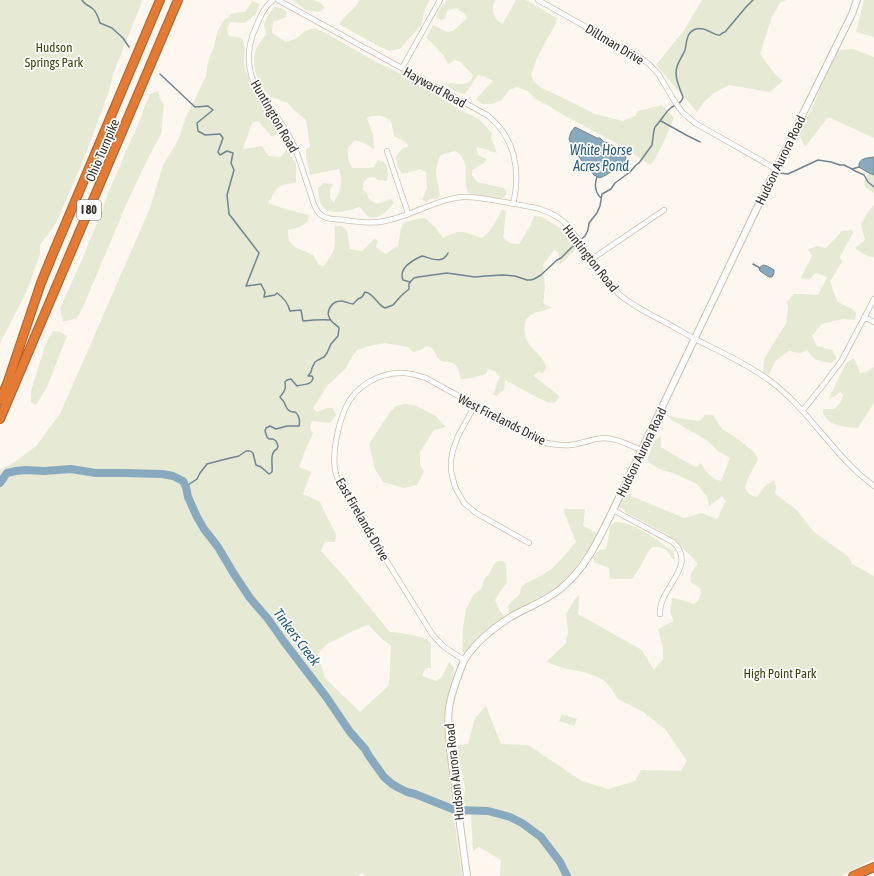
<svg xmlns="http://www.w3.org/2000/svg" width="874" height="876" font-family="'Asap Condensed',sans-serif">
<rect width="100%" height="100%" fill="#fdf7f0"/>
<!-- green -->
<path fill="#e6ead4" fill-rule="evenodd" d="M0 0H142L140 7 113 74 111 84 106 100 81 166 56 223 40 245V254L26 293 0 343Z
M292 0H314L321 3 325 8 319 12 306 10Z
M360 0H429L424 12 422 24 400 49 390 51 380 47 339 24 347 14 355 7Z
M447 0H495C494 2 493 4 493 7 492 13 496 22 503 23L516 0H526L557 18 556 23 537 58 531 75 534 82 542 88 563 98 595 114 623 121 635 116 638 111 662 105 668 112 674 117C669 129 659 157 650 165L623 147 560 113 546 104 535 99 528 91 517 87 509 90 502 100 491 104H482L476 99 493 81 483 76 478 75 465 94C459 93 451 90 447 85L450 83C460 84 470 87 473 75L464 66 461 62 455 60 448 64 443 55 429 40 426 38 433 25 447 32 453 31 467 18 464 13 455 8 447 11 445 19 440 20 436 17 439 10Z
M702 0H786L780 3 772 17 760 54 775 74 783 81 770 92 729 85 714 93 703 103 697 112 656 65 684 30Z
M864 0H874V37L856 32Z
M252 1 260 4 256 14 245 23 230 22 227 29 229 36 239 37 243 40 245 49 244 65 253 90 274 120 277 133 272 137 258 121 252 123 243 149 262 146 268 156 281 157 287 149 296 164V183C277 184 277 188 268 203L285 209 309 215 308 221 300 227 288 230 289 241 295 247 313 255 319 265 324 266C327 261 332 255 334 249 336 242 334 234 335 226H342L347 231 350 249 362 251 375 238 378 241 376 247 381 251 386 254 398 245 402 224 412 220 425 218 435 227 443 238C461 228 464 232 482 238 492 230 497 220 502 209L506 211 503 238 510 243 519 244 530 226 534 216 542 217 567 232 576 249 560 265 558 252 554 250 543 265 545 289 543 303 552 308C546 310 539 311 533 314 521 320 523 334 529 344 534 351 542 356 545 364 546 366 546 368 546 370L543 373 538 372 534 376 559 396 556 402 550 403 538 398 505 380 504 390 496 396 493 394 500 377 496 372 488 369 486 374 472 378 461 379C459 372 458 363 449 362 446 362 443 362 440 360 436 357 435 352 433 349 432 349 428 346 427 346L421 350 413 352 408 347 385 343 369 346 357 350 351 358 346 368 327 386 313 408 317 412 327 408H333L336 415 330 423 312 421 310 428 313 433 305 451 299 467 311 472 308 481 303 494 320 502 325 513 336 534 335 542H325L321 551 342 574 390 632C397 632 402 633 410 635 418 636 425 637 431 643V668C425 667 424 671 422 676L436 681 442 677 449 662 454 668C452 688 446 708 444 728L454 818 461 867 462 876H366L362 873 358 876H0V470L16 461 36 446 60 414 150 208 163 165 178 140 186 117 206 76 208 62 214 46 218 30 223 21 233 13 245 12ZM368 625 383 640 391 645 389 685 360 712 325 678 318 654 327 644 353 631Z
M274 7C280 7 284 8 287 13L286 17 273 22 272 33 286 42 297 38 305 31 314 28 326 33 371 59 423 85 446 101 460 110 478 118 492 133 491 138 497 153 477 147V149L478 155 487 159 485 162 472 170V175L477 182 504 188 507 192 505 197C496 201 479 195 468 193 462 177 472 160 455 151L444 154 439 157 436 170 437 181 439 187 440 196 437 199H430L426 202 422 200 427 188 426 172 420 169 407 173H402L398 168 396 156 403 148 408 147 407 143 394 136 391 121C381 115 378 114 367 118L373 135 374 149 366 144 355 140 348 148C348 156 348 163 353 168H368L374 167 378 160C389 161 389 172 387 181L378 180 374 177 367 178 363 184V189L366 192 369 199 377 204 391 199 394 203C389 209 378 221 369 217 366 215 362 210 360 207 349 210 328 218 321 204 318 200 319 193 318 188L323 183 333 184 330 190V198L334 203C340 189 344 185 339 169L310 175 306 157V149L310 147 306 120 294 110 288 103 271 97 265 91 255 72 254 57 256 48 266 34 264 24 268 15Z
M853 49 874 57V138L828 117 805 147 802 141 799 134 814 104 824 79 839 50Z
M158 91 160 99 164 105 161 134 147 160 126 205 84 305 77 318 63 322 60 308 81 262 102 211 110 188 120 166 125 153 136 129 142 115 144 108 150 94Z
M869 173 874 175V193L865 187 864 181Z
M874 205V257C867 257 860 252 855 248L865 240 861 224 868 212Z
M852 230 853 233 840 257 842 262 830 281 835 296 838 302 852 309 856 313 855 320 843 319 822 324 812 336 817 346 832 350 837 358 831 363C819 361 814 361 807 350L800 353 789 351 775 361 769 375 763 372 764 359 776 339 786 324 788 307 787 302 794 294H802L818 295 827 277 816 273 809 280 801 278 805 269 812 256 808 250 817 246 826 248 842 231Z
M53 331 61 332 67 336 47 387 36 405 31 402V391L44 349 49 337Z
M854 358 860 373 866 372 874 367V403L858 428C847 427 830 427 824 415 823 415 823 409 823 409H834L840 403 843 395 840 392 834 397 829 398 846 363Z
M405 404 415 405 436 416 446 427 434 430 420 452V465L424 471 417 485 404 488 383 482 375 469 369 444 390 412 396 406Z
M667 415 677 418 700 421 705 415H713L722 429 738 439 755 453 758 459C754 468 746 479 745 488L749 494 757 497 764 487 774 480 776 487 775 494 797 510 814 532 849 557 852 564 874 576V859L841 876H500L501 860 479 847 473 851 471 816 464 802 465 788 456 745 468 744 475 718 486 706 501 744 528 745 582 781 608 789 635 781 641 770 681 771 687 761 665 729 643 712 618 699 608 684 602 679 584 672 566 669 546 662 566 643 568 632 566 614 575 599 579 595V606L578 614 642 650 654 670 663 659V648L658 629 674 621 670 612 672 598 682 600 694 604 699 599 701 592 700 588 691 582C689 574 693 570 698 564L692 557 668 535 625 512V510L618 506 624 493 684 518 702 513 717 519 726 501 722 496 709 506 707 497 697 484 673 473 662 470 654 466 647 461 651 449 655 440 661 436V447L677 457 696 467 701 463C706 471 711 479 721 481L730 458 718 451 708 441 672 420Z
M564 509H585L583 526 597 533 591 546 573 571 555 589 532 601 510 614 507 607 514 599 519 595 522 586C531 580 543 576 552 568 560 562 569 550 576 542L566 517 564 513Z
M615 522C637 523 656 540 673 551L675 558 673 559C671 558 671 555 669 553 665 547 659 547 652 547L647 554 639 569 632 579H610L609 568 594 562 593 558 599 550 606 549 608 540 610 526Z
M498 561H503L506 564 507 583 502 589 495 600 500 611 505 617C491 625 474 640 465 654L462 651 463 628 466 609 474 594 481 589 485 578 489 574 494 564Z
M562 714 577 719 574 726 559 721Z"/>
<!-- water -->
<path fill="#89aabe" stroke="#708591" d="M575 127 597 138H600L604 142 609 143 624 154 626 158 625 162 606 175 600 178 594 175 582 161 572 146 569 139 571 132Z
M874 157V175L869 173 859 167C858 158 867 158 874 157Z
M763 265 767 266 774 270V273L772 277H769L760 271 759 268Z"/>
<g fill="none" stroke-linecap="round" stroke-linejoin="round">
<!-- stream -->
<path stroke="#708591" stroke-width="1.5" d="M82 0C85 5 88 5 92 8 97 12 98 17 100 23L112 28 123 38 129 47
M160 74 195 107 208 106 213 110 197 123 198 131 205 135 220 134 223 138 218 152 220 155 227 151 233 153 231 163 234 170 227 195 229 214 259 253 246 286 261 284 265 292 264 297 275 295 277 293C284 298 288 303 290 311L301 310 303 321C312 320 321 319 330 320
M661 121 688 136 700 142
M853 170 864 175 868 182 874 187
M779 173 788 174 818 160 831 162 840 165H844L852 169 859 167
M597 177C594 185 595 192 601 198
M753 264 760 268
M410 282 403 280C398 268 413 260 422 256 431 258 442 265 448 253
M188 485 197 479 200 473 207 464 226 459 239 456 246 451H250L253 453 256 465 261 467 269 474 272 472C273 464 269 453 277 449L278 446 276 441 273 439H269L267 437 265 431 266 428 270 426 276 429 287 426H299C300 421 299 415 295 412 288 413 286 407 284 402 283 400 281 399 280 397 285 390 286 390 285 382L287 380 291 379 297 386C304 384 312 385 313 378L312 376H308L311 372 312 368 315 362 318 360 324 357 327 353 331 344 338 336 339 328C337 325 332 323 330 319 325 311 332 301 341 301 346 301 349 304 353 304L358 299 362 297 365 292C374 293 377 305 385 308L393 305 401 296 409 289V284L411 281 414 278 418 277 447 273 475 277 485 276 503 275 515 276 527 280H531L534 279 541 275 557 260 561 258 572 247 585 236 588 230 589 223 597 213 600 206 602 194 611 189 615 183 630 172 636 165 639 163 652 145 654 130 655 127C661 121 665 112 672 107 677 104 682 103 683 97 680 89 676 81 676 73 676 63 682 58 685 50 687 42 686 32 696 29 706 26 713 36 720 35 721 34 724 32 725 32L746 7 753 0"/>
<!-- river -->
<path stroke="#89aabe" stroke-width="8" d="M0 483 7 473 16 471 26 470 44 471 71 469 96 473H125L162 474 173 476 183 481 186 487 188 497 197 517 204 529 218 547 234 574 250 598 268 619 285 643 327 698 350 732 365 749 369 756 384 777 392 784 399 788 407 792 415 794 455 810 488 811 510 817 522 823 541 837 560 862 567 876"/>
<!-- street casing -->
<g stroke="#cfc0af" stroke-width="6">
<path id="street" d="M273 0C264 7 260 17 256 27 246 48 246 72 259 92 270 108 283 123 292 141 299 157 304 175 310 192 312 199 314 208 319 213 325 220 336 219 344 220 358 222 372 224 385 221 411 216 437 199 463 197 477 196 490 200 504 202 516 204 528 206 540 209 549 212 560 217 567 225 571 229 574 235 578 239 591 258 602 278 619 294 630 304 644 311 657 318 671 325 684 333 697 340 721 352 747 364 769 380 810 410 833 456 874 486
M278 0 487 115C515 137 521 170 513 204
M538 0 641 58 650 65 659 75 675 102 683 113 695 123 776 169
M402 68 440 0
M387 151 408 213
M592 259 664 210
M864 317 874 322
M475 405 458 436 453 450 451 460V471L455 487 464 503 476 513 529 543
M803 410 824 384 842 360 874 299
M613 510 673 542C699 566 658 588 660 614
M464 660 444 647 432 634 349 500C344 490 337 481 335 470 333 457 335 444 338 431 340 423 342 415 346 407 355 386 380 372 403 373 411 373 418 376 426 378L542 442C551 444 560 446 570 445 581 444 592 439 603 438 617 438 629 445 641 450"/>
</g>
<!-- secondary casing -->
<g stroke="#cfc0af" stroke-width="8">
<path id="secondary" d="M467 876 450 750C449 736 447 722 449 708 451 694 456 681 461 668 462 665 463 662 465 659 476 642 492 629 509 618 525 608 544 602 559 590 585 570 599 539 613 510L765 191 852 14 857 0"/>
</g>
<!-- highway casing -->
<g stroke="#a86130" stroke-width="10">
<path id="highway" d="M0 400 7 384 41 283 52 256 160 0
M0 419 178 0
M853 876 874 867"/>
</g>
<!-- street -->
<use href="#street" stroke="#fff" stroke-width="4.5"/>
<!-- secondary -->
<use href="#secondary" stroke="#fff" stroke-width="6"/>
<!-- highway -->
<use href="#highway" stroke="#e57b33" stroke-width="8"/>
</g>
<g text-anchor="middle" stroke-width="3.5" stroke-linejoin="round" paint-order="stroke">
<!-- shield labels -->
<rect fill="#fff" stroke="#726e69" stroke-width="1" x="77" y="200" width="24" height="20" rx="3"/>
<g font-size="12" font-weight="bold" fill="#363029">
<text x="89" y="214">I 80</text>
</g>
<!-- street labels -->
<g font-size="13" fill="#363029" stroke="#fff">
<text transform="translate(615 44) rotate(31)" y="5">Dillman Drive</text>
<text transform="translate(435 87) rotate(29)" y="5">Hayward Road</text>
<text transform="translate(275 116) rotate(60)" y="5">Huntington Road</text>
<text transform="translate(102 150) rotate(-67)" y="5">Ohio Turnpike</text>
<text transform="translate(780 160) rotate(-64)" y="5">Hudson Aurora Road</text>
<text transform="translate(591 258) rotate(52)" y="5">Huntington Road</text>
<text transform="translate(502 419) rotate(27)" y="5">West Firelands Drive</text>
<text transform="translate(641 452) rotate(-64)" y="5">Hudson Aurora Road</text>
<text transform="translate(363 519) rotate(60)" y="5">East Firelands Drive</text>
<text transform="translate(454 772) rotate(-96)" y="5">Hudson Aurora Road</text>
</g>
<!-- park labels -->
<g font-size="13" fill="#40460e" stroke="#fff">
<text x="54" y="52">Hudson<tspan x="54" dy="15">Springs Park</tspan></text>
<text x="780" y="678">High Point Park</text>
</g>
<!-- water labels -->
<g font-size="14" font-style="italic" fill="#245e7c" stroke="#fff">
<text x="601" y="155">White Horse<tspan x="601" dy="16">Acres Pond</tspan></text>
<text transform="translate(297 637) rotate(53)" y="5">Tinkers Creek</text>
</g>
</g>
</svg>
